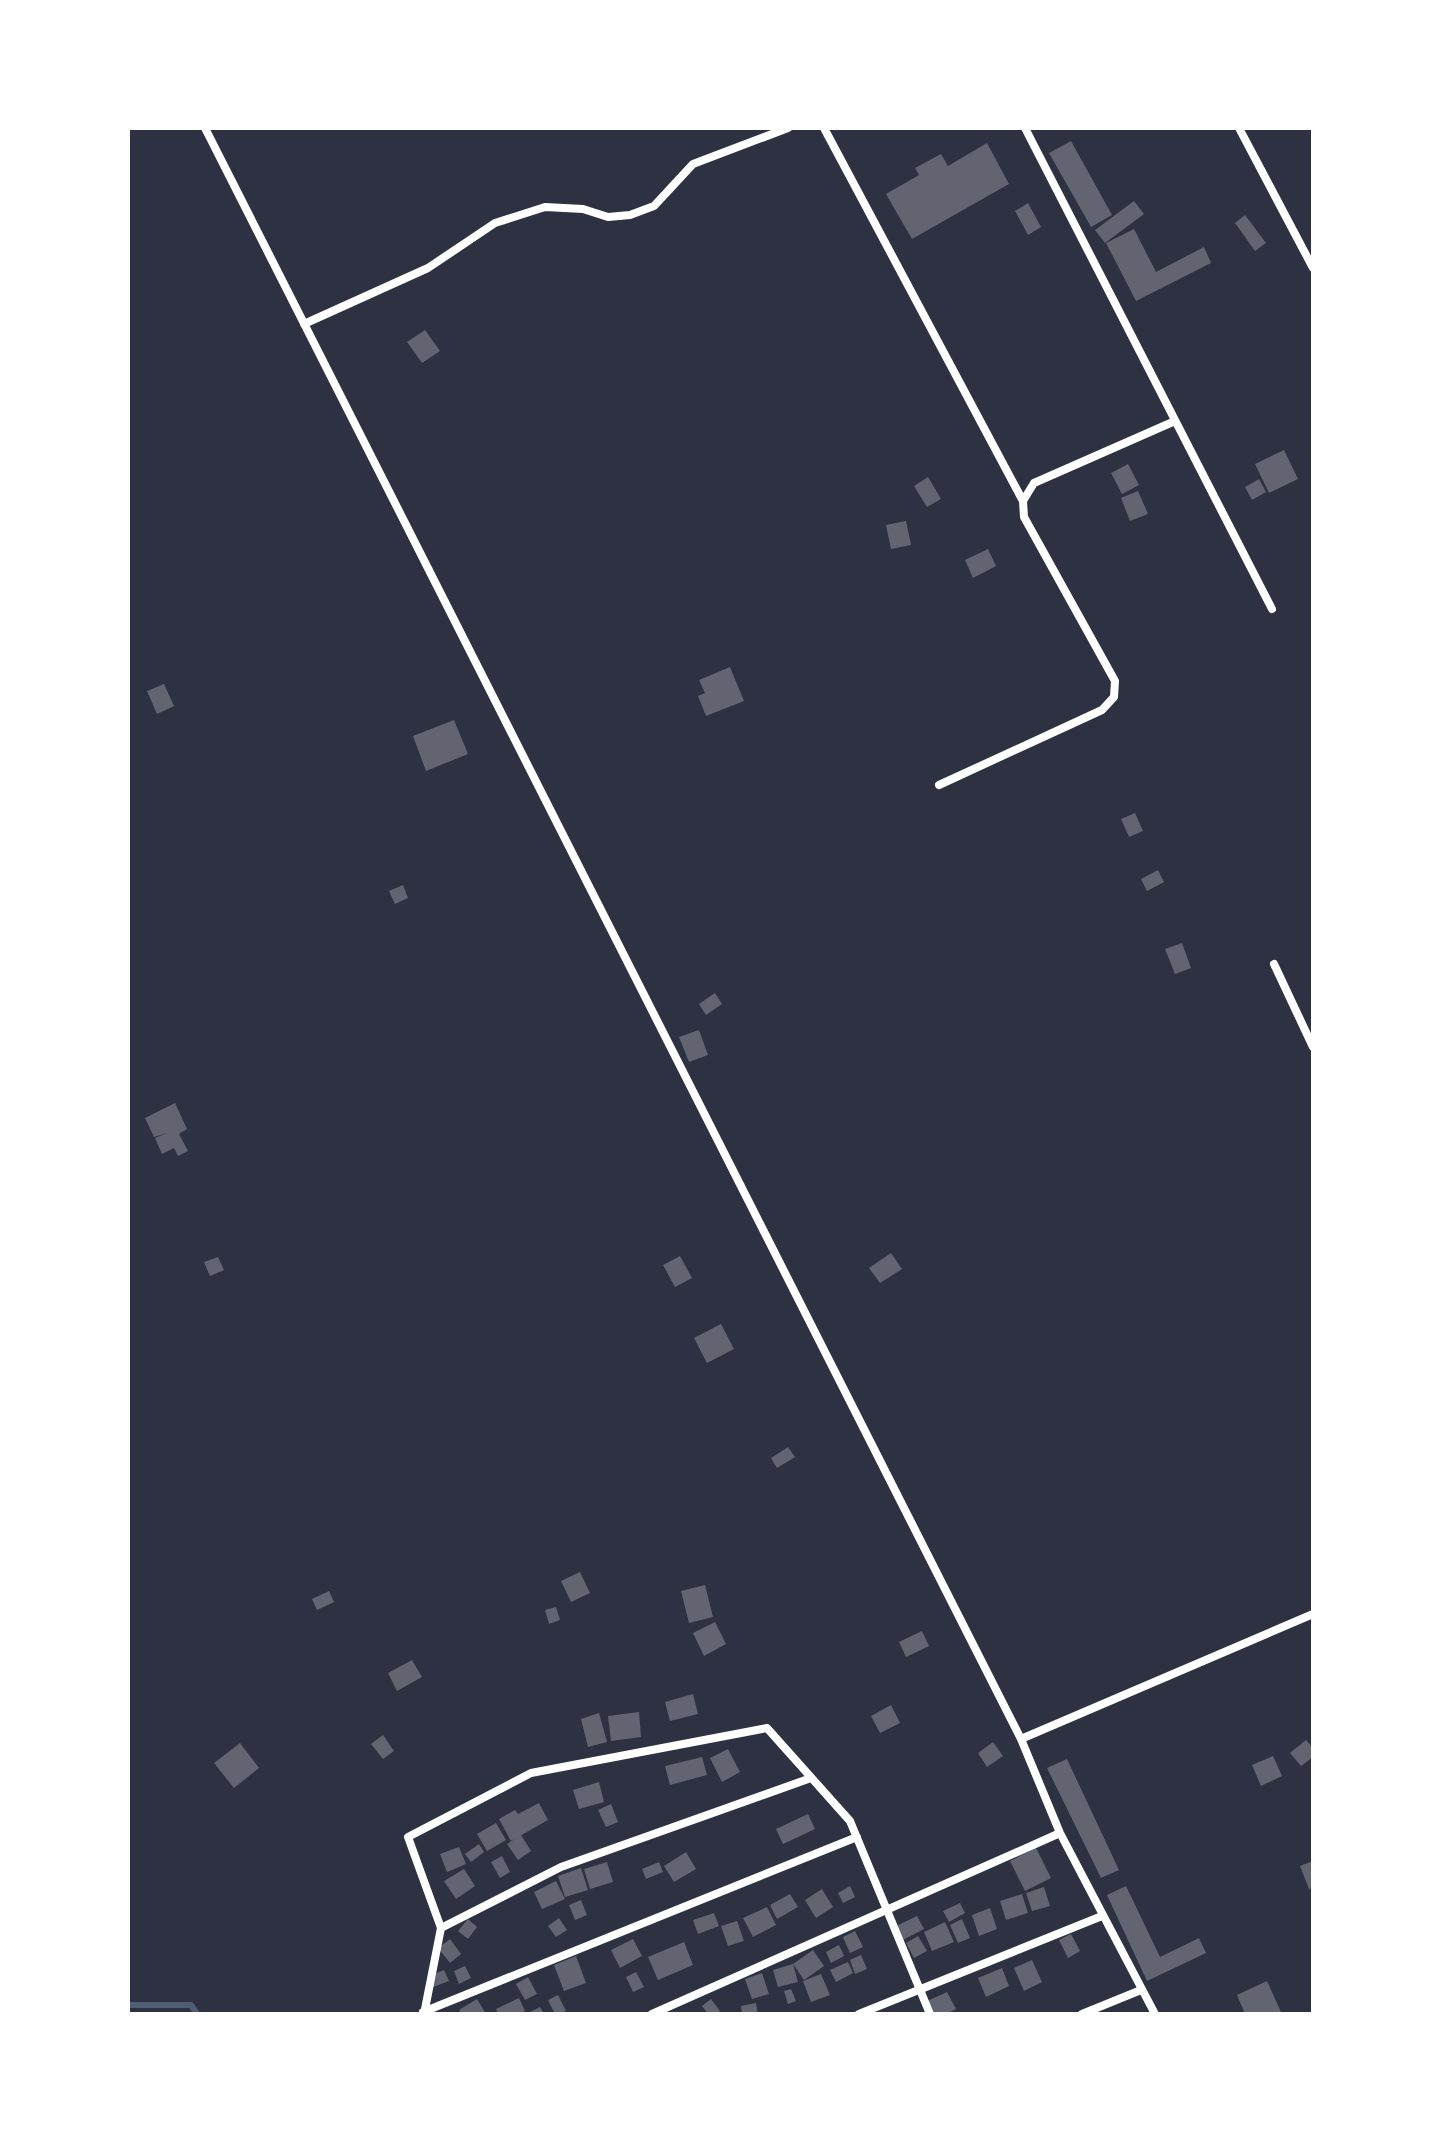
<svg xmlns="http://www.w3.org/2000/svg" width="1441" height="2142" font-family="'Varela Round',sans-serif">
<rect width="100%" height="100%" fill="#2d3142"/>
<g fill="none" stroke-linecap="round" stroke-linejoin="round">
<!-- stream -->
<path stroke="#4f5d75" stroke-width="6" d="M128 2005H191L197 2014"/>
</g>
<!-- building -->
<path fill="#626471" d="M1071 141 1112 215 1091 227 1049 153Z
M987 143 1009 184 912 239 886 194 919 175 915 168 941 154 948 166Z
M1134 201 1144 214 1105 243 1095 230Z
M1028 203 1041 227 1028 235 1015 211Z
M1245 215 1266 243 1255 251 1235 223Z
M1134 229 1156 272 1204 247 1211 263 1136 301 1106 243Z
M425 330 440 351 422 363 407 342Z
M1284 450 1298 479 1269 493 1255 464Z
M1128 464 1139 485 1122 494 1111 473Z
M928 477 941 499 927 507 914 486Z
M1259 479 1266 492 1252 500 1245 487Z
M1138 491 1148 514 1130 521 1121 498Z
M906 521 911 545 891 549 886 525Z
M988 549 996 566 973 578 965 560Z
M730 667 744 701 706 716 698 696 705 693 699 680Z
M164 684 174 706 157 714 147 691Z
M454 720 468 754 426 771 413 736Z
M1135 813 1143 831 1129 837 1121 819Z
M1158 870 1164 882 1147 891 1141 879Z
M403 885 408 898 395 904 389 891Z
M1182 943 1191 968 1175 974 1165 949Z
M715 993 722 1004 706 1015 699 1004Z
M699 1030 708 1055 689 1062 679 1037Z
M175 1103 187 1129 179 1134 188 1151 178 1156 174 1148 162 1154 155 1138 167 1133 154 1137 145 1118Z
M891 1253 902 1269 880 1283 869 1268Z
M680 1256 692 1278 675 1287 663 1265Z
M218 1257 224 1270 210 1276 204 1262Z
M721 1324 734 1349 707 1363 694 1338Z
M788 1447 795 1457 777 1468 771 1458Z
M580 1572 590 1593 571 1602 561 1581Z
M705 1585 713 1617 689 1623 681 1591Z
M329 1591 334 1602 317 1610 312 1599Z
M556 1607 560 1620 549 1624 545 1610Z
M715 1622 726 1644 704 1656 693 1633Z
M922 1631 929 1646 906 1657 899 1642Z
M412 1660 422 1677 397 1691 388 1673Z
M693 1694 698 1714 670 1721 665 1702Z
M891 1705 900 1723 880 1733 871 1716Z
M639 1712 641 1737 611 1741 608 1716Z
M599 1713 607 1742 588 1747 581 1719Z
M383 1735 394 1751 383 1759 371 1744Z
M1306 1740 1313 1748V1757L1301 1766 1290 1753Z
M993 1742 1003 1756 987 1767 978 1753Z
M240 1743 259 1768 234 1788 214 1763Z
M728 1749 740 1772 722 1782 710 1758Z
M1273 1756 1282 1776 1261 1786 1252 1765Z
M702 1757 707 1775 670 1785 665 1766Z
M1067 1759 1119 1870 1101 1878 1047 1768Z
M599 1782 604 1802 579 1809 573 1790Z
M539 1803 548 1820 511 1841 499 1819 515 1810 518 1814Z
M611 1804 618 1822 606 1827 598 1810Z
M808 1814 815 1829 783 1844 776 1829Z
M496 1823 506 1840 487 1851 477 1834Z
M521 1835 531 1851 518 1860 507 1844Z
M479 1844 484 1852 471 1862 465 1854Z
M459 1847 466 1864 447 1872 440 1854Z
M1036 1848 1051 1878 1025 1891 1010 1861Z
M686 1852 696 1869 674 1882 664 1866Z
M502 1856 510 1872 500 1878 491 1862Z
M1313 1861V1888L1309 1889 1300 1866Z
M607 1862 613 1882 590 1889 584 1869Z
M659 1862 663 1872 646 1879 642 1869Z
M581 1868 588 1890 565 1897 558 1876Z
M464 1869 475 1886 456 1899 444 1881Z
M556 1881 565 1899 542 1909 534 1892Z
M850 1886 855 1897 843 1903 838 1893Z
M1126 1886 1160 1957 1199 1938 1206 1953 1147 1981 1107 1895Z
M1044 1887 1050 1906 1032 1911 1026 1893Z
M822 1889 833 1907 816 1918 805 1900Z
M790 1894 798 1907 777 1919 770 1905Z
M1022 1894 1028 1913 1006 1920 1000 1901Z
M581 1900 587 1915 575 1920 569 1905Z
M960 1903 965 1913 949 1922 943 1911Z
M767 1907 776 1925 753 1937 743 1918Z
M990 1908 997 1929 979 1936 972 1915Z
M714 1913 719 1926 698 1934 693 1920Z
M917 1916 924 1929 901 1941 894 1927Z
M559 1918 567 1930 556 1937 548 1926Z
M468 1919 477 1927 468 1939 458 1931Z
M962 1919 970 1938 958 1943 950 1925Z
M737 1921 744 1941 728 1946 721 1926Z
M945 1922 954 1942 932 1951 924 1932Z
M855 1931 863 1947 850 1953 843 1937Z
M1071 1934 1080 1951 1068 1958 1059 1940Z
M918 1936 927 1951 914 1958 906 1943Z
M450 1939 461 1954 450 1963 438 1948Z
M633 1939 642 1956 620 1968 611 1950Z
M684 1942 693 1965 658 1980 648 1957Z
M839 1945 844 1956 831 1963 826 1952Z
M813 1950 824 1966 804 1980 793 1964Z
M861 1955 867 1969 855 1974 850 1960Z
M576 1956 586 1983 564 1991 554 1965Z
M1032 1960 1042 1982 1024 1991 1014 1968Z
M848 1962 853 1973 836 1982 830 1970Z
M793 1964 798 1982 778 1987 773 1970Z
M465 1966 471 1978 459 1984 454 1971Z
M1002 1968 1009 1986 986 1997 978 1978Z
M444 1970 449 1981 433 1987 429 1976Z
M636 1972 644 1987 633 1992 626 1977Z
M762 1973 769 1994 752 1999 745 1979Z
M821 1974 830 1995 811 2002 803 1981Z
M528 1977 537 1994 525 2000 516 1984Z
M1267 1981 1281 2012 1245 2014 1237 1995Z
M791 1989 796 2001 788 2004 784 1991Z
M947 1992 956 2009 946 2014H929L923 2003Z
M558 1995 566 2011 555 2014 548 2000Z
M519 1998 525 2011 518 2014H498L496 2009Z
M477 1999 486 2014H461L459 2010Z
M711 1999 720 2011 716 2014H708L702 2006Z
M756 2003 758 2014H742L741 2006Z
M540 2007 544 2014H526Z"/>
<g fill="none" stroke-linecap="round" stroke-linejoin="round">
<!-- minor -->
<path stroke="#fff" stroke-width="8" d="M205 128 1021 1739 1060 1833 1155 2014
M824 128 1023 501
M1025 128 1272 609
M1239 128 1313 268
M304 324 428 268 495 223 545 207 583 209 608 217 630 215 654 206 693 164 788 128
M939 785 1102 710 1114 697 1115 681 1024 517 1023 501 1034 483 1175 421
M1274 964 1313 1047
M1021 1739 1313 1614
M441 1928 561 1867 811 1778
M423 2012 857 1837
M424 2014 441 1928 408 1837 531 1773 767 1728 850 1821 930 2014
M652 2014 1060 1833
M859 2014 1102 1916
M1082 2014 1141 1990"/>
</g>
<!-- border -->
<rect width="1441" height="2142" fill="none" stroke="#ffffff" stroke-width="260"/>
</svg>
